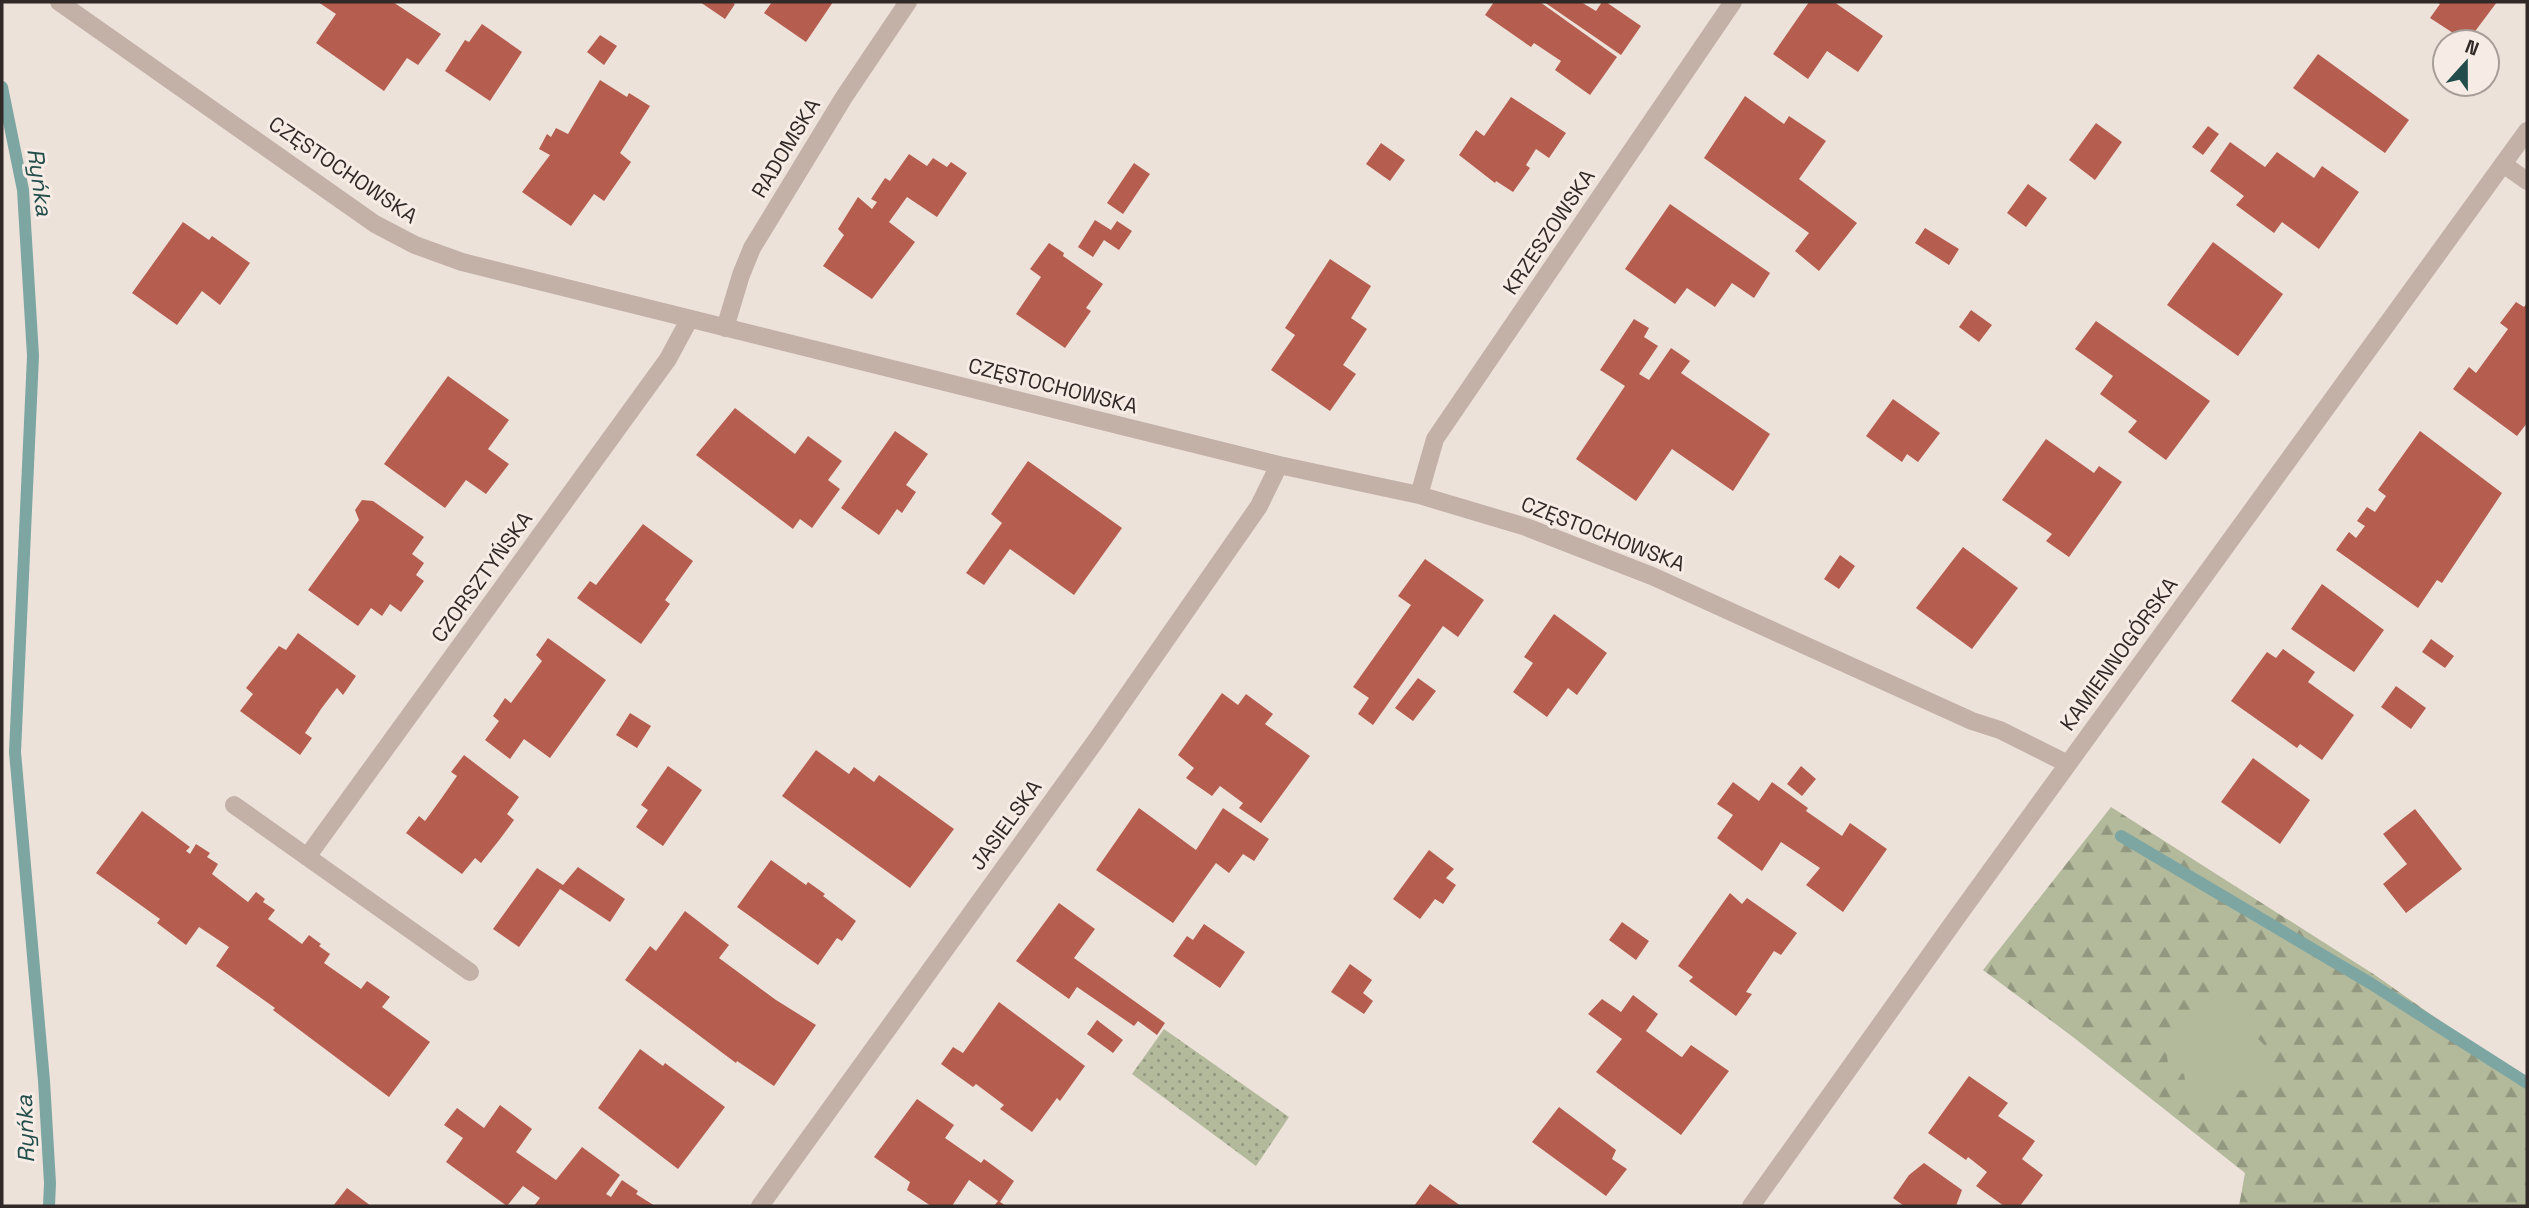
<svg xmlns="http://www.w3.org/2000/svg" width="2529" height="1208" font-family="'Space Grotesk',sans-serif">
<defs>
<pattern id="forest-firs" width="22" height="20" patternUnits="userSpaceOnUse" patternTransform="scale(1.75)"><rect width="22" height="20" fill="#b3ba9c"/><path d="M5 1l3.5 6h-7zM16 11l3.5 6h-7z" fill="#92977f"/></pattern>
<pattern id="garden-dots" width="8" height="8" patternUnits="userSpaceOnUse" patternTransform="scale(1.75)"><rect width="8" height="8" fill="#b3ba9c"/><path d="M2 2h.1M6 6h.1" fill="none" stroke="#92977f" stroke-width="1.8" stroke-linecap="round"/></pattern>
</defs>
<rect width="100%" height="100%" fill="#ede2da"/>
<!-- forest -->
<path fill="url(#forest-firs)" d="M2111 807 2375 975 2497 1061 2527 1079V1206H2239L2245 1173 2073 1037 1983 970Z"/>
<!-- park -->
<path fill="#b3ba9c" d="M2223 993C2246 999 2255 1011 2253 1034 2260 1041 2268 1047 2271 1056 2279 1081 2252 1095 2232 1089L2216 1100 2197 1101 2187 1091 2184 1074C2171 1070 2167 1067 2167 1053L2173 1046 2170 1030 2178 1015 2193 1014 2205 1001Z"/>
<!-- garden -->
<path fill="url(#garden-dots)" d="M1164 1029 1289 1117 1256 1166 1132 1074Z"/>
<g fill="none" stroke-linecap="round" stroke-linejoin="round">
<!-- stream -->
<path stroke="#7da6a3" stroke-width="12" d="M2 87 23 190 33 356 15 752 44 1081 50 1183 49 1206
M2121 836 2370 983 2527 1083"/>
</g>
<!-- building -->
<path fill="#b55e50" d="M318 2H393L441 34 418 65 407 58 384 91 316 43 336 14Z
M700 2H731L735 4 725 19Z
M772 2H833L806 42 764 13Z
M1494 2H1540L1617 57 1590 95 1555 70 1561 61 1534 43 1531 47 1485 15Z
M1544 2H1581L1596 11 1602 2H1606L1641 26 1621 55Z
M1809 2H1834L1883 36 1858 72 1827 51 1808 79 1773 54Z
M2436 2H2497L2467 42 2430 18 2440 4Z
M482 24 522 52 490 101 445 71 465 40 469 42Z
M600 35 617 46 604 65 587 52Z
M2318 54 2409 120 2385 153 2293 88Z
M600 80 627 97 629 93 650 106 620 153 631 162 604 201 594 194 571 226 522 192 550 155 539 149 547 134 551 137 556 128 568 134Z
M1745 96 1784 124 1789 116 1826 141 1799 179 1857 223 1819 271 1795 251 1809 233 1704 158Z
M1511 97 1566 133 1549 158 1536 149 1526 165 1530 168 1513 192 1496 181 1495 183 1459 155 1476 130 1484 136Z
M2096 123 2122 142 2095 180 2069 160Z
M2208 126 2219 134 2203 155 2192 147Z
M2230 142 2265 167 2277 152 2314 178 2322 166 2359 192 2319 249 2282 222 2274 233 2236 205 2244 196 2210 171Z
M1381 143 1405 160 1390 181 1366 164Z
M909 154 927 166 933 158 947 167 951 162 967 173 937 217 907 197 889 222 915 242 872 299 823 266 844 235 838 229 858 197 872 209 877 202 871 199 885 178 890 181Z
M1134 163 1150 174 1123 214 1107 203Z
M2028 184 2047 198 2026 227 2007 213Z
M1670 204 1770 273 1754 298 1732 283 1715 307 1687 288 1675 304 1625 269Z
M1095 220 1111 230 1117 221 1132 231 1119 250 1104 240 1093 257 1078 247Z
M183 222 209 240 212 236 250 263 220 305 202 291 177 325 132 293Z
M1925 228 1959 249 1949 265 1915 243Z
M2213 242 2283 294 2238 356 2167 305Z
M1049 243 1064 253 1063 256 1103 284 1086 308 1091 311 1065 348 1016 314 1041 277 1030 269Z
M1330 259 1371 286 1351 318 1367 329 1343 365 1356 374 1330 411 1271 370 1295 335 1285 328Z
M2516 302 2524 307 2527 303V423L2517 436 2453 389 2469 367 2476 373 2508 329 2500 323Z
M1971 310 1992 325 1979 342 1959 327Z
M1634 319 1649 328 1644 337 1658 346 1639 374 1649 380 1671 348 1690 361 1681 373 1770 434 1733 491 1672 449 1636 501 1576 459 1625 386 1600 370Z
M2096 321 2210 401 2166 460 2128 432 2137 421 2100 394 2113 376 2075 349Z
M448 376 509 420 488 449 509 464 486 494 466 480 445 508 384 464Z
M1893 399 1940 433 1918 462 1907 454 1902 462 1866 436Z
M735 408 795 454 808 436 842 461 828 480 840 489 812 528 800 519 793 529 696 455Z
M895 431 928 454 906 485 916 492 902 513 897 509 879 535 841 508Z
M2420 431 2502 493 2442 583 2437 580 2418 608 2336 550 2349 532 2356 538 2365 526 2357 521 2367 507 2375 512 2386 496 2378 490Z
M2046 439 2094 473 2099 466 2122 482 2069 557 2046 541 2052 534 2002 500Z
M1028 461 1122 528 1074 595 1010 549 984 585 966 573 1002 523 991 514Z
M362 500 373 501 424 537 412 554 424 563 416 575 424 581 401 612 390 604 382 616 371 608 358 626 308 590 359 520 355 510Z
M643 524 693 561 665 600 670 604 641 644 577 598 590 581 596 585Z
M1963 547 2018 588 1972 649 1916 608Z
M1840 555 1855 566 1839 589 1824 579Z
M1425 559 1484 600 1458 637 1443 626 1373 725 1358 714 1369 698 1353 687 1411 605 1398 596Z
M2322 584 2384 630 2354 672 2291 629Z
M1554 614 1607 653 1577 695 1568 688 1547 717 1513 692 1533 663 1524 657Z
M298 633 356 676 343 695 337 688 321 709 305 733 312 738 300 755 240 711 253 694 246 688 279 646 286 650Z
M548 638 606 680 550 758 524 739 510 759 485 740 499 721 493 716 505 698 511 703 539 665 542 661 536 655Z
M2431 639 2454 656 2445 668 2422 652Z
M2283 649 2315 672 2308 682 2354 715 2322 760 2300 744 2297 748 2231 701 2267 652 2276 658Z
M1418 678 1436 691 1413 721 1395 708Z
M2396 686 2426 708 2411 729 2381 707Z
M1222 693 1238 705 1246 694 1273 714 1265 724 1310 756 1261 823 1239 808 1243 803 1220 786 1212 796 1186 778 1194 768 1178 755Z
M630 713 651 726 637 748 616 735Z
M816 750 849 774 854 767 874 782 879 775 954 829 910 888 782 796Z
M464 755 519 797 507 814 514 820 500 839 481 863 475 858 462 874 406 833 419 816 425 821 441 799 457 776 451 772Z
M2253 758 2310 800 2280 844 2221 802Z
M668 766 702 790 663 846 636 827 648 810 641 805Z
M1801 766 1816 779 1802 796 1787 784Z
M1733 782 1759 801 1772 782 1808 808 1806 811 1842 836 1850 823 1887 849 1843 912 1806 885 1820 868 1781 842 1762 871 1717 838 1733 815 1717 804Z
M1139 808 1196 850 1223 808 1269 839 1254 861 1243 854 1229 873 1216 863 1173 923 1096 870Z
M2415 809 2462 869 2406 913 2383 884 2407 864 2383 834Z
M142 811 190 847 186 851 190 854 196 844 210 853 207 857 218 864 212 874 248 902 256 892 265 899 263 902 275 910 268 919 286 932 302 944 309 935 321 944 319 946 330 954 324 963 361 989 367 981 390 997 382 1007 430 1042 389 1097 273 1010 275 1008 216 966 229 947 199 927 186 945 157 923 160 919 96 873Z
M1429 850 1454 869 1446 878 1456 885 1443 904 1435 899 1420 919 1393 899Z
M771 860 806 885 808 882 825 894 823 896 856 921 842 941 837 938 818 965 737 907Z
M578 867 625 899 610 922 560 889 519 947 493 929 537 868 563 885Z
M1730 893 1742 904 1747 898 1797 933 1781 955 1774 951 1746 992 1752 994 1736 1016 1689 981 1693 977 1678 966Z
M1059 903 1095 929 1074 958 1165 1023 1157 1035 1138 1021 1134 1026 1077 987 1069 999 1016 961Z
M685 911 729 945 719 958 776 1000 816 1025 774 1086 737 1061 736 1063 625 980 650 946 656 951Z
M1622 922 1649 941 1636 960 1609 940Z
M1204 924 1245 952 1220 988 1173 956 1187 936 1193 940Z
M1350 964 1372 980 1363 993 1373 1001 1364 1014 1331 992Z
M1633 995 1658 1014 1646 1031 1680 1056 1682 1057 1691 1045 1729 1071 1681 1135 1596 1072 1622 1039 1588 1014 1602 999 1621 1012Z
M999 1002 1085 1066 1060 1101 1057 1098 1032 1132 1000 1109 1004 1105 976 1084 973 1087 941 1064 953 1047 963 1053Z
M1097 1020 1123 1040 1113 1053 1087 1034Z
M640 1049 663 1066 665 1063 725 1107 678 1169 598 1108Z
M1969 1076 2008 1103 1998 1116 2035 1141 2022 1159 2043 1175 2020 1206H2004L1976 1186 1987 1172 1968 1157 1966 1160 1928 1133Z
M917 1099 954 1125 945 1138 981 1163 984 1159 1014 1181 1000 1202 1006 1206H994L998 1201 969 1180 952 1206H931L907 1190 910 1182 874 1157Z
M500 1105 532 1129 516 1152 556 1180 582 1147 620 1175 606 1194 611 1197 622 1180 638 1191 636 1194 655 1206H534L540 1198 523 1186 507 1206 446 1162 463 1138 444 1125 457 1108 484 1128Z
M1559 1107 1616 1150 1612 1159 1627 1169 1606 1196 1532 1142Z
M1924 1163 1962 1190 1956 1206H1904L1893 1198 1909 1175Z
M1430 1184 1461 1206H1414Z
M347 1188 371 1206H333Z"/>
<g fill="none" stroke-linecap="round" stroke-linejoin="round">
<!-- street -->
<path stroke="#c3b1a7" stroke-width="18" d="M59 2 375 224 415 245 462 262 1279 465 1419 495 1526 527 1652 576 1972 721 2000 730 2068 764
M2503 164 2527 181
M725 328 741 275 752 248 844 97 908 2
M1419 495 1435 439 1733 2
M234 805 470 972
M307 857 668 359 689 320
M760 1206 1097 739 1259 506 1279 465
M1751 1206 1960 913 2527 131"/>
</g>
<g text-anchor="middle" stroke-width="6" stroke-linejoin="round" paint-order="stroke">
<!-- street labels -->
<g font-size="21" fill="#312927" stroke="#f6ece5">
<text transform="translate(786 148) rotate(-59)" y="7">RADOMSKA</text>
<text transform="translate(343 170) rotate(34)" y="7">CZĘSTOCHOWSKA</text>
<text transform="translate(1549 232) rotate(-56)" y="7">KRZESZOWSKA</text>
<text transform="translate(1053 386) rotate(14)" y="7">CZĘSTOCHOWSKA</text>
<text transform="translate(1603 534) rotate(21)" y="7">CZĘSTOCHOWSKA</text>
<text transform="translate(482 577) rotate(-54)" y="7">CZORSZTYŃSKA</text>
<text transform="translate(2119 654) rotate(-54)" y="7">KAMIENNOGÓRSKA</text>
<text transform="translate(1006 825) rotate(-54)" y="7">JASIELSKA</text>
</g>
<!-- water labels -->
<g font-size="23" font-style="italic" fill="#224d4b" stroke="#f6ece5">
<text transform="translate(40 182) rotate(82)" y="8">Ryńka</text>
<text transform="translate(25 1129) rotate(-92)" y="8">Ryńka</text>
</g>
</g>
<!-- border -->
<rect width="2529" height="1208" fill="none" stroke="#312927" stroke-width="7"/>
<!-- north arrow -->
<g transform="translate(2466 63) rotate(21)"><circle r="33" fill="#f6ece5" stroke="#a79e99" stroke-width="2"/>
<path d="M0-5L12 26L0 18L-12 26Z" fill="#224d4b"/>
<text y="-10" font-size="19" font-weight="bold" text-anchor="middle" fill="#312927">N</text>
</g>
</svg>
